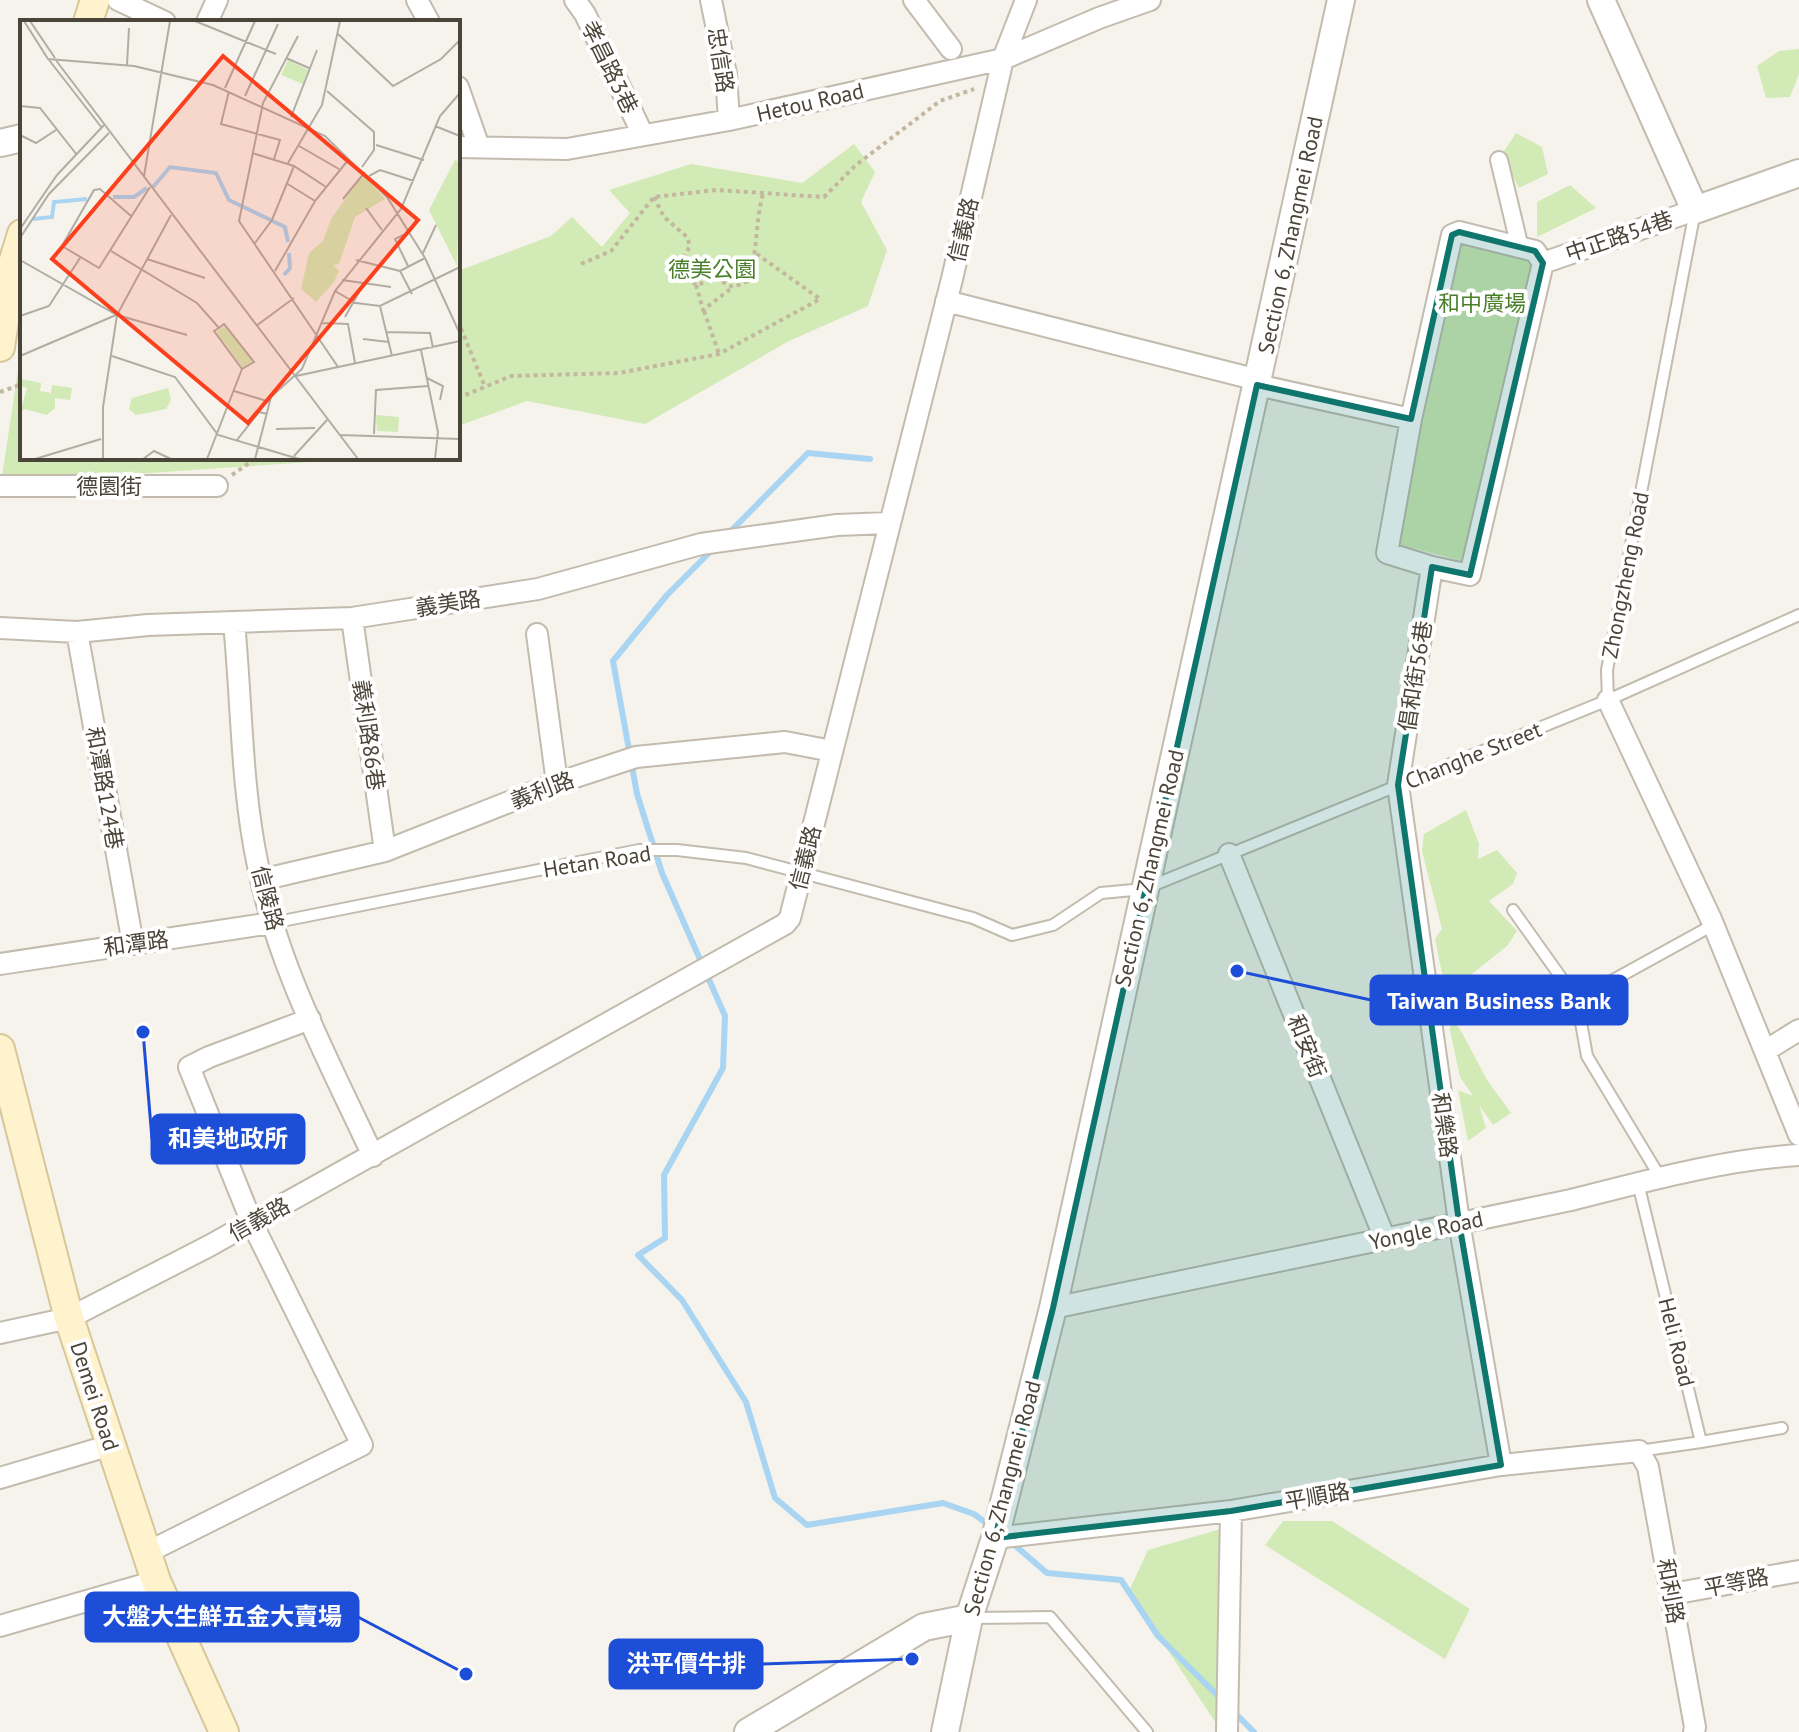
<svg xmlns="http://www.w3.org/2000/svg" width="1799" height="1732" font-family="'PT Sans','Noto Sans TC',sans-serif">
<rect width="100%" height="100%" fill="#f6f3ec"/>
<!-- green -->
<path fill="#d2eab5" d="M1799 49V74L1790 97 1766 98 1757 66 1779 51Z
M1516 133 1542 147 1548 174 1519 188 1502 154Z
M854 144 875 172 861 202 887 250 868 306 789 341 645 424 527 401 458 426V271L551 236 572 217 602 247 630 213 609 190 691 164 802 183Z
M1570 185 1596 208 1537 237V202Z
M1452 242 1534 261 1467 562 1393 543Z
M22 343V458H369L1 483Z
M1466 810 1479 844 1478 859 1497 850 1517 873 1513 884 1489 901 1517 931 1507 946 1472 974 1463 1001 1450 1013 1435 939 1442 929 1422 851 1424 834Z
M1451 1019 1460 1029 1487 1080 1511 1113 1493 1125 1479 1105 1486 1128 1468 1141 1458 1090 1473 1096 1460 1077 1450 1031Z
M1283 1521H1332L1470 1609 1445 1659 1265 1545Z
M1231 1526 1221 1731 1129 1591 1148 1550Z"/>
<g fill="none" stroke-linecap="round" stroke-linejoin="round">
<!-- stream -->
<path stroke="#a9d4f2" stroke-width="6" d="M729 533 808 453 870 459
M712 550 667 595 613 661 637 794 662 873 725 1016 723 1068 664 1175 665 1238 638 1255 682 1300 746 1402 775 1498 807 1525 943 1503 974 1514 990 1526
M1011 1542 1047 1573 1121 1580 1158 1636 1223 1701
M1231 1709 1254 1732"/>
<!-- service casing -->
<g stroke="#c2bbae" stroke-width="14">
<path id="service" d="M1608 700 1607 670 1695 211
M1513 910 1577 1000 1713 925
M272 923 639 850H677L746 858 973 918 1012 935 1053 925 1101 893 1144 889 1608 700 1799 615
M1577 1000 1587 1056 1660 1177
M1638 1183 1701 1442 1639 1451
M1701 1442 1782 1428
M971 1618 1050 1617 1147 1732"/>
</g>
<!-- pedestrian casing -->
<g stroke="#c2bbae" stroke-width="20">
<path id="pedestrian" d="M1499 160 1520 248"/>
</g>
<!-- minor casing -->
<g stroke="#c2bbae" stroke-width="24">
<path id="minor" d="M118 0 165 22
M417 0 429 22
M575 0 585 14 643 135
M711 0 726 74 729 120
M914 0 951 49
M207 22 217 0
M458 87 479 147
M458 147 567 149 729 120 1003 59 1099 18 1150 0
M1459 232 1535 251 1543 263 1470 575 1432 567 1387 553 1411 419 1452 235Z
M1543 263 1695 210
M946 301 1258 380
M1257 385 1411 419
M0 486H217
M1432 567 1398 785 1459 1222 1501 1465
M352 618 385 851
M234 623C242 704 241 787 258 866 278 968 330 1063 373 1156
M0 628 77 632 148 625 352 618 538 589 701 544 837 525 888 523
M77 632 133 944
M537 634 557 783
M1608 700 1711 919 1799 1135
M1229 854 1385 1239
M261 880 385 851 557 783 636 757 785 742 832 751
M0 964 272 923
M1765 1051 1799 1030
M1053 1308 1571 1200C1646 1181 1721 1160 1799 1155
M0 1333 69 1318 209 1246 785 924 790 918 952 279 1003 59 1026 0
M0 1478 111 1445
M995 1538 1231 1511 1501 1465 1639 1451 1648 1467 1695 1727 1694 1732
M148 1552 362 1445 252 1223 189 1067 209 1057 310 1019
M1672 1594 1799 1571
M0 1626 156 1581
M1227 1732 1231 1511"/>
</g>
<!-- tertiary casing -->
<g stroke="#c2bbae" stroke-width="30">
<path id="tertiary" d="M1601 0 1695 210 1799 173
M0 143 22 138
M748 1732 924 1627 969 1618
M945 1732 969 1618 995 1538 1053 1308 1341 0"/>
</g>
<!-- secondary casing -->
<g stroke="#d6c79b" stroke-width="32">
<path id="secondary" d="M88 22 95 0
M0 347 13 263 22 234
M0 1049 69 1318 156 1581 224 1732"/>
</g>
<!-- path -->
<path stroke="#c4b79f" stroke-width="4" stroke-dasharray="4 4" stroke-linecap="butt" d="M654 197 664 217 687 237 690 246 683 258V271L696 285 717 279 733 287 748 281C758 253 755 222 763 194
M581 264 611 251 654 197 716 190 824 197 856 165 940 101 974 89
M696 285 703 310 733 287
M704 311 719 354
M458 321 485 387
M0 392 22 384
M458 398 511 376 619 373 719 354 820 299 754 252
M232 475 256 458"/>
<!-- service -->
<use href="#service" stroke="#fff" stroke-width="10"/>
<!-- pedestrian -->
<use href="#pedestrian" stroke="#fff" stroke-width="16"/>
<!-- minor -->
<use href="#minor" stroke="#fff" stroke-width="20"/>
<!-- tertiary -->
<use href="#tertiary" stroke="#fff" stroke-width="26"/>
<!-- secondary -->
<use href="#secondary" stroke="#fff3cd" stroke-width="28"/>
</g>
<!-- marked area -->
<path fill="#0f766e" fill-opacity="0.2" stroke="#0f766e" stroke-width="6" stroke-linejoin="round" d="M1459 232 1535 251 1543 263 1470 575 1432 567 1398 785 1459 1222 1501 1465 1231 1511 995 1538 1053 1308 1257 385 1411 419 1452 235Z"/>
<g text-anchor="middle" stroke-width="8" stroke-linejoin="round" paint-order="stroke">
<!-- street labels -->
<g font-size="22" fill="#4b4439" stroke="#fff">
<text transform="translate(721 60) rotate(81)" y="8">忠信路</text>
<text transform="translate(610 67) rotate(64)" y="8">孝昌路3巷</text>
<text transform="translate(810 102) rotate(-13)" y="8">Hetou Road</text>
<text transform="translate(963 230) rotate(-77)" y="8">信義路</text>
<text transform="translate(1290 235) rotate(-78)" y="8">Section 6, Zhangmei Road</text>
<text transform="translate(1619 236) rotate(-19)" y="8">中正路54巷</text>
<text x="109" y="494">德園街</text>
<text transform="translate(1625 575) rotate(-79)" y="8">Zhongzheng Road</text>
<text transform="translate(448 603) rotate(-9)" y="8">義美路</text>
<text transform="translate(1415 676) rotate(-81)" y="8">倡和街56巷</text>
<text transform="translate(369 735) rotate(82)" y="8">義利路86巷</text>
<text transform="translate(1473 755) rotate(-22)" y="8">Changhe Street</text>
<text transform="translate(105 788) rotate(80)" y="8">和潭路124巷</text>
<text transform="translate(542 790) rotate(-21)" y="8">義利路</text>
<text transform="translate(805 858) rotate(-76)" y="8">信義路</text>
<text transform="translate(597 861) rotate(-9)" y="8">Hetan Road</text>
<text transform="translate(1149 868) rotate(-77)" y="8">Section 6, Zhangmei Road</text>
<text transform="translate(268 898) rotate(75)" y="8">信陵路</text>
<text transform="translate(136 943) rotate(-8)" y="8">和潭路</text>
<text transform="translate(1307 1046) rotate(68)" y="8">和安街</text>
<text transform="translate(1445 1125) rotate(82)" y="8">和樂路</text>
<text transform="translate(259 1219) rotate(-29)" y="8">信義路</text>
<text transform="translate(1426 1230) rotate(-12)" y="8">Yongle Road</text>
<text transform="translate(1677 1342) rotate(76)" y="8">Heli Road</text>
<text transform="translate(95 1396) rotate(72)" y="8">Demei Road</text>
<text transform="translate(1317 1496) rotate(-10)" y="8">平順路</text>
<text transform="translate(1002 1498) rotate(-75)" y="8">Section 6, Zhangmei Road</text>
<text transform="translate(1736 1582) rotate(-11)" y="8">平等路</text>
<text transform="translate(1671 1591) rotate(80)" y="8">和利路</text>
</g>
<!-- park labels -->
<g font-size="22" fill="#4a7f2a" stroke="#fff">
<text x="712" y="277">德美公園</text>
<text x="1482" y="311">和中廣場</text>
</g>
</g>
<!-- overview -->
<g transform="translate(20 20)">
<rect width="440" height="440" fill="#f6f3ec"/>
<path d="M268 40 288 50 283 64 261 55ZM435 140 440 142 437 246 409 190ZM343 154 365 179 335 197 319 244 313 245 319 251 314 262 296 282 281 269 289 233 303 221 311 199ZM205 306 233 341 223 348 196 312ZM1 359 21 363 20 371 31 373 32 365 52 368 50 380 35 378V388L27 395 4 389 0 393 7 368 0 366ZM148 368 151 380 146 389 116 395 109 389 112 378ZM356 395 379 397 378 412 357 411Z" fill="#d2eab5"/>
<path fill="none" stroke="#a9d4f2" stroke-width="4" d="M133 167 150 147 196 153 209 180 265 207 268 222M93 177H114L127 168M13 199 32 197 34 182 67 179M264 255 270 248 269 233"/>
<path fill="none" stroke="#b2ada4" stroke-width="2" d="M4 1 28 39 114 46 193 65 305 116 367 177 405 238 440 314M10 1 35 38M175 1 256 34M318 14 373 66 421 39 440 20M278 16 243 83 219 201 318 347M266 38 289 48M35 39 338 439M29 40 82 108M107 45 109 8M205 68 235 1M209 71 201 104 260 120 254 139M307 71 354 112V130L342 147M225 76 258 4M0 86 20 88 57 135M271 97 297 30M415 106 440 116M0 115 16 123 36 110M356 125 404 140M279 126 319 149M232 133 274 146 306 167M268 143 302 85 320 1M124 156 150 1M349 156 360 150 394 161M266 163 295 181M323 179 345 152M346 188 362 210M111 196 80 169 74 170 42 226 79 248 130 167M0 209 37 155 84 105M0 218 29 174 89 113M235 223 252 200 274 146M91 231 177 283 199 308M403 233 416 205M127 239 185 258M0 240 97 295 167 315M336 240 380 251M388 246 375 219 390 212M255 251 295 181 329 139M322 260 371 267M315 271 336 283 360 286 440 247M392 274 380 251 405 238M360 286 372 336M0 296 29 286 60 238M325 297 343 265M302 303 328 304 335 343M236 306 274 278M199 308 204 304 234 342 222 349M199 308 194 311 222 349M366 312 410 313 413 328M343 319 369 322M401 330 418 412 415 439M0 336 96 295M92 336 155 357 198 415 279 439M276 356 440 321M407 358 423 366 420 380M214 371 250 382M256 409 295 408M354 414 356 370 408 366M320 415 440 419M217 420 239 392 247 394M274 436 307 400M15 439 81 419M83 439V387L97 295 151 195M123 439 134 431 151 439M187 439 222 349M235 439 251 377 282 349 315 271 381 189 420 96 440 73"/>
<path fill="#fc3f1d" fill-opacity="0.15" stroke="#fc3f1d" stroke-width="4" d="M203 36 398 200 228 403 32 239Z"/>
<rect width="440" height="440" fill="none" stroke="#4b4439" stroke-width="4"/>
</g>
<!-- callouts -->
<path fill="none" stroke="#1d4ed8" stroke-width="3" d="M1237 971L1371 1000M143 1032L152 1139M466 1674L358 1617M912 1659L762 1664"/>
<g fill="#1d4ed8" stroke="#fff" stroke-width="3">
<circle cx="1237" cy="971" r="8"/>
<circle cx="143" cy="1032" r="8"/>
<circle cx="466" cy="1674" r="8"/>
<circle cx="912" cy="1659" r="8"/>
</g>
<g fill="#1d4ed8" stroke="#1d4ed8" stroke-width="3">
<rect x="1371" y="976" width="256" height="48" rx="8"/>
<rect x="152" y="1115" width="152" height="48" rx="8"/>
<rect x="86" y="1593" width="272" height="48" rx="8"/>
<rect x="610" y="1640" width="152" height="48" rx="8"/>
</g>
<g font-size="24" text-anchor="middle" font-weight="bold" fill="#fff">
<text x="1499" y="1009">Taiwan Business Bank</text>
<text x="228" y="1147">和美地政所</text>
<text x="222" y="1625">大盤大生鮮五金大賣場</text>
<text x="686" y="1672">洪平價牛排</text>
</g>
</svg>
